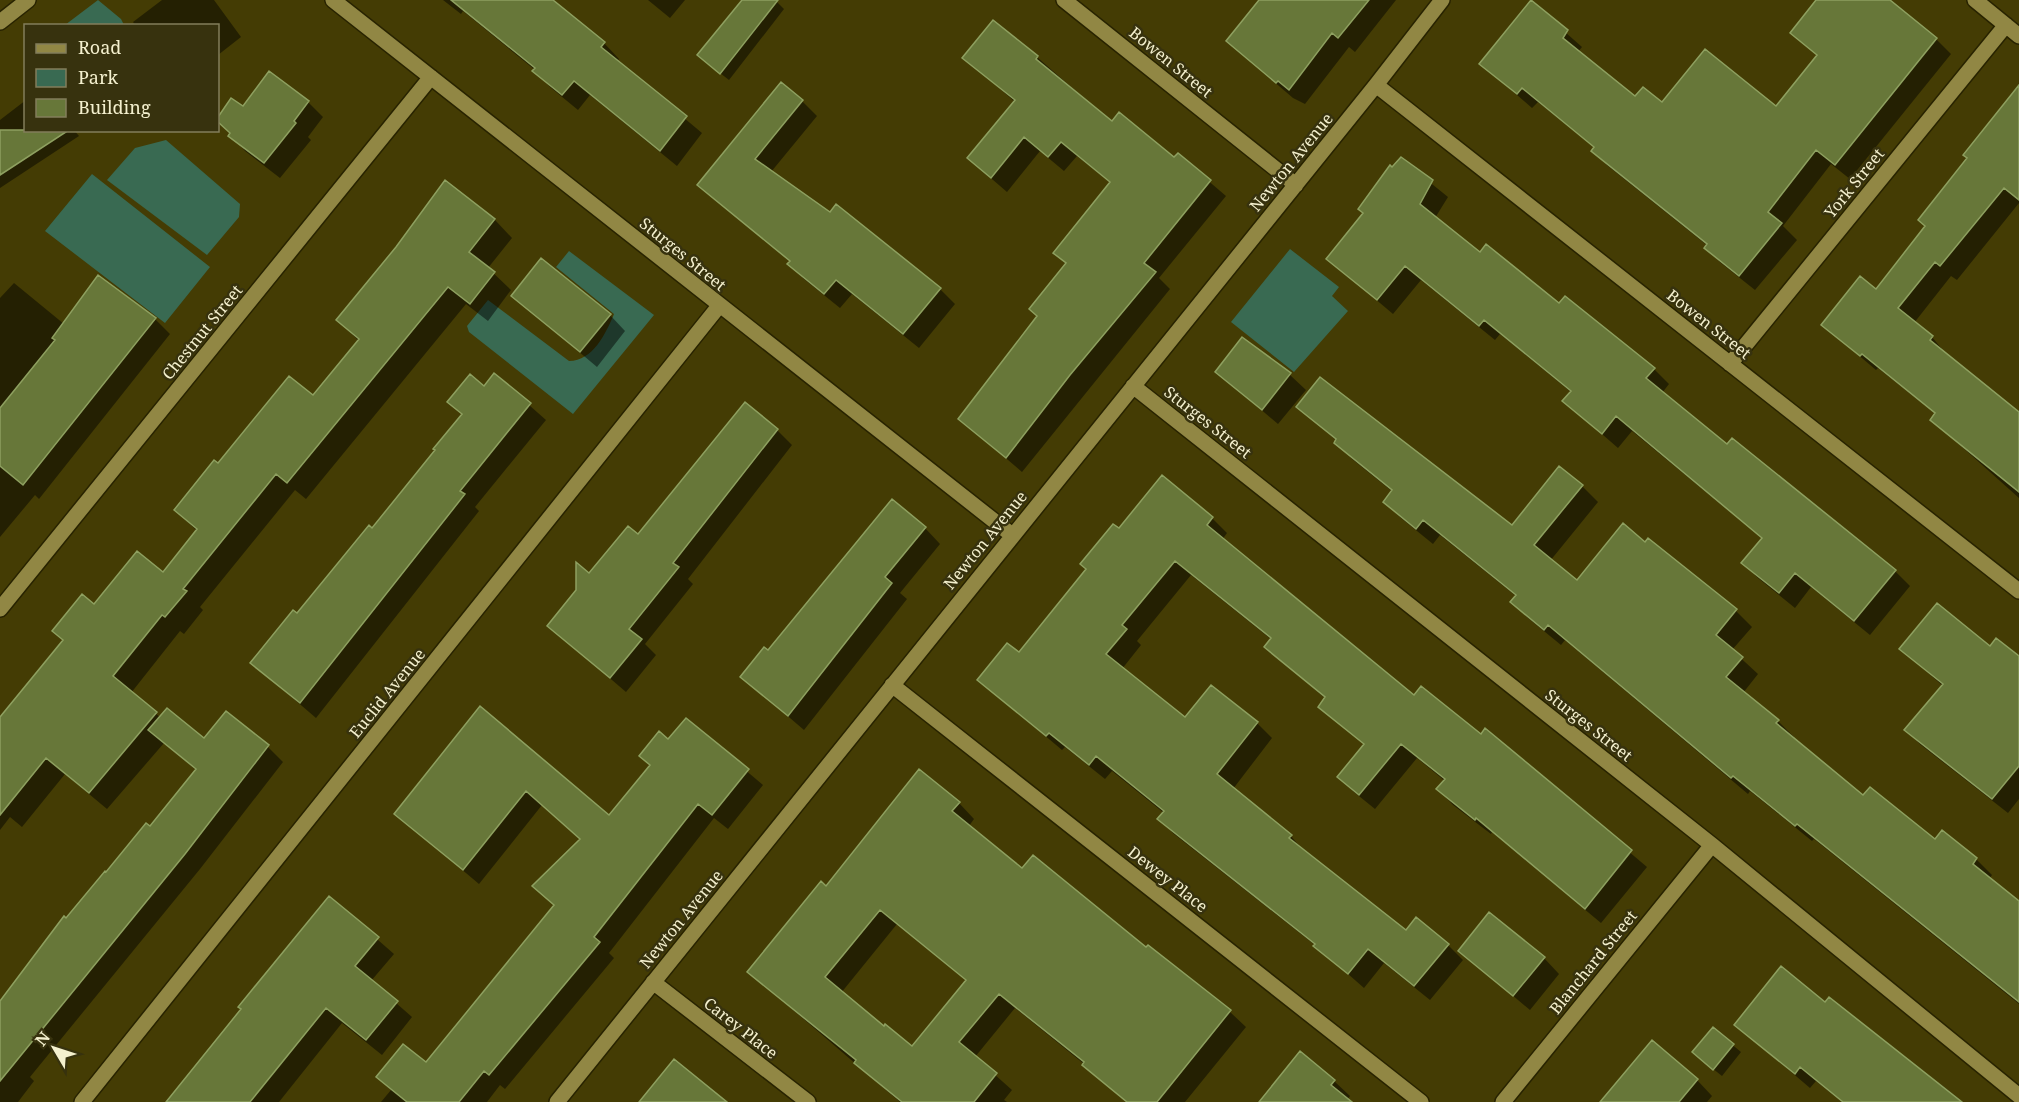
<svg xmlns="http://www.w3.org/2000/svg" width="2019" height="1102" font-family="'Noto Serif',serif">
<rect width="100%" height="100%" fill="#443c04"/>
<!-- green -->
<path fill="#396a52" d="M98 0 121 19 124 25H65Z
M166 140 240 204 239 217 207 255 107 180 135 148Z
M92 174 210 267 165 323 45 231Z
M1290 249 1339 287 1332 296 1348 311 1294 372 1231 322Z
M569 251 654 315 573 414 469 332 467 326 488 300 569 361C593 361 606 333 614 314L556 267Z"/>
<!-- shadow -->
<path fill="#0007" fill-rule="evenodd" d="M162 0H214L241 37 218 55V26H136L133 22Z
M443 0H552L604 43 619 59 617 62 702 133 677 166 590 95 578 110 550 87 535 70 463 11 461 14Z
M648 0H685L670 18Z
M743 0H775L784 9 729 80 706 62Z
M1271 0H1396L1355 52 1349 47 1305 104 1293 98 1244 56Z
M1818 0H1881L1936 39 1951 54 1850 179 1831 164 1783 226 1797 240 1755 290 1721 263 1706 248 1708 246 1608 166 1593 151 1595 148 1538 102 1532 108 1481 64 1531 2 1582 47 1578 52 1635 98 1662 104 1776 108 1818 56 1792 32Z
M964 57H1037L1112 123 1174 160 1178 155 1226 196 1159 278 1170 289 1022 472 960 419 1038 317 1067 265 1055 253 1111 183 1077 156 1064 171 1040 151 1007 192 985 173 969 158 1015 102Z
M26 100V130H74L79 136 0 188V120Z
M232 100 243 108 308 102 323 117 308 137 311 140 280 178 245 151 218 120Z
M802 101 817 116 771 172 940 289 955 304 919 348 852 294 840 308 804 279 789 264 791 262 699 185Z
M2019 111V203L1957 280 1951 276 1914 323 1932 337 1946 354 2019 414V498L1932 420 1936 414 1878 368 1876 370 1823 325 1876 291Z
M1401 159 1448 197 1435 218 1480 254 1654 369 1669 384 1662 393 1727 446 1895 571 1910 586 1870 635 1811 587 1795 608 1758 578 1743 563 1763 539 1632 431 1618 448 1564 401 1571 392 1500 334 1495 340 1421 280 1393 314 1328 259 1365 214Z
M445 182 495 220 512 238 488 268 511 290 488 321 466 304 306 499 295 490 200 607 203 610 184 634 180 631 131 693 161 718 204 740 268 747 283 762 200 869 30 1077 34 1081 18 1102H0V1001L66 920 150 828 196 770 164 743 107 809 65 774 22 827 10 817 0 830V721L64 641 54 631 95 607 163 574 197 531 176 510 218 465 313 398 359 341 338 320 397 248Z
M14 283 64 324 155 319 170 334 39 499 35 495 0 537V298Z
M513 296 610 315 625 331 597 367Z
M1242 339 1290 375 1306 390 1278 424 1217 372Z
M495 375 546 420 475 507 479 511 316 718 252 663 372 530 463 415 449 402 485 388Z
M1298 407 1512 527 1582 486 1598 502 1550 561 1577 582 1736 611 1752 627 1732 650 1758 674 1743 693 1778 721 1794 737 1792 739 1863 797 1935 841 1942 832 1976 859 1992 875 1989 879 2019 903V1004L1814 839 1812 841 1750 791 1748 794 1565 640 1561 645 1528 618 1512 602 1516 596 1440 535 1433 544 1401 518 1385 502 1393 492 1352 459 1337 441Z
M777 430 792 445 688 579 693 584 645 644 656 655 626 692 549 626 590 575Z
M1212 518 1227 533 1222 540 1414 697 1481 736 1485 730 1647 867 1601 923 1492 832 1491 834 1453 805 1438 789 1445 781 1417 758 1375 809 1354 792 1339 777 1365 745 1320 706 1326 699 1266 647 1272 640 1191 575 1137 641 1141 645 1122 669 1185 720 1257 723 1272 738 1233 789 1291 836 1305 853 1406 932 1448 945 1463 960 1430 1000 1384 963 1364 988 1315 945 1174 834 1159 819 1164 813 1112 771 1105 779 1065 747 1062 750 979 680 1019 654 1119 531Z
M925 528 940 544 900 593 907 599 804 730 742 677 768 652Z
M1990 648 2019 658V799L2008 813 1921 745 1906 730 1943 686 1901 649Z
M480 709 609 817 651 766 641 756 669 742 686 720 763 785 728 829 714 818 609 953 614 958 505 1089 500 1085 487 1102H381L391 1090 378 1077 427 1064 555 906 581 840 542 805 479 884 396 814Z
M959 803 974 819 969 826 1022 870 1146 949 1148 947 1230 1012 1246 1027 1185 1102H1132L1123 1095 1121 1098 1084 1064 1015 1008 975 1057 1012 1090 1004 1100 1007 1102H900L749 972 827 888ZM897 924 967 981 913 1048 841 993Z
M330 898 394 954 371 981 412 1017 382 1055 342 1023 279 1102H168Z
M1460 951 1544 958 1559 974 1530 1010Z
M1825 1004 1937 1084 1939 1083 1963 1102H1842L1816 1081 1810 1088 1736 1025Z
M1713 1029 1741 1052 1722 1076 1702 1060Z
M1300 1053 1334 1081 1350 1096 1347 1100 1349 1102H1272Z
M1697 1080 1712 1096 1707 1102H1602Z"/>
<!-- building -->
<path fill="#677739" stroke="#8ea060" stroke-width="1.5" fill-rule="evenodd" d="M451 0H553L605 42 601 47 687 116 660 151 574 81 562 95 532 71 535 68Z
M742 0H778L720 74 697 55Z
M1259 0H1369L1338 38 1332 33 1289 90 1278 81 1276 83 1226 41Z
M1531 0 1568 30 1563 38 1635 96 1643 87 1662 102 1705 49 1776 106 1817 55 1790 33 1816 0H1890L1937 38 1835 165 1816 150 1768 212 1782 223 1739 276 1704 248 1707 244 1591 151 1594 147 1522 88 1517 94 1479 64Z
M993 20 1038 56 1036 59 1112 121 1119 112 1174 157 1178 153 1211 180 1144 263 1156 272 1070 375 1006 458 958 419 1037 316 1029 309 1066 263 1053 253 1110 182 1061 142 1048 157 1024 137 991 178 967 158 1015 100 962 58Z
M269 71 309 101 294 121 296 123 264 163 228 136 230 133 218 122V117L231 98 243 106Z
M781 82 803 100 755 159 830 212 836 204 941 288 903 334 836 280 824 294 787 264 790 261 697 185Z
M2019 85V200L2004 188 1940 266 1935 262 1898 308 1933 336 1930 340 2019 412V492L1930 420 1935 413 1862 354 1860 356 1821 325 1860 276 1876 289 1925 226 1918 220 1967 158 1963 155Z
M0 130H69L0 175Z
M1401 157 1433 180 1420 204 1480 252 1486 244 1559 303 1565 296 1655 368 1646 378 1727 444 1732 438 1896 570 1854 621 1795 573 1779 593 1741 563 1762 538 1616 416 1602 434 1562 401 1571 391 1484 320 1479 326 1405 266 1377 300 1326 259 1363 213 1358 209 1390 165 1392 167Z
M445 180 495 219 469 252 495 272 470 304 448 287 287 483 276 474 183 589 187 591 165 617 162 615 113 676 157 712 89 793 46 758 0 815V717L63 640 52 631 82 594 94 604 137 551 163 572 197 529 174 510 214 460 218 463 289 376 313 395 359 339 336 320 396 247Z
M541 258 611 314 580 352 511 296Z
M98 275 156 318 23 485 0 466V408L55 340 52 338Z
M1242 337 1291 373 1262 410 1215 372Z
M494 373 531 403 460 491 465 494 300 703 250 663 293 610 297 613 369 525 372 528 435 450 433 449 462 414 447 402 470 374 484 386Z
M1320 377 1512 525 1559 466 1583 485 1534 545 1577 580 1623 523 1645 542 1648 538 1737 609 1716 635 1743 657 1726 677 1779 720 1776 723 1863 795 1870 787 1935 839 1942 830 1977 858 1973 864 2019 901V1002L1797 824 1795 826 1733 776 1731 778 1548 625 1544 630 1510 602 1516 595 1423 520 1416 529 1383 502 1392 490 1334 443 1336 439 1296 407Z
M745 402 778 429 673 563 679 567 629 629 642 639 610 678 547 626 576 590V562L589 573 628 526 638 534Z
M1162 475 1213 517 1207 525 1414 695 1421 686 1481 734 1485 728 1632 850 1585 909 1476 818 1475 820 1436 789 1445 779 1401 744 1359 795 1337 777 1364 744 1318 707 1325 697 1264 647 1271 638 1175 561 1122 625 1127 629 1106 654 1185 717 1211 685 1258 722 1217 774 1292 835 1289 838 1406 930 1416 917 1449 944 1414 986 1368 949 1348 974 1313 946 1315 944 1157 819 1164 811 1096 756 1089 765 1049 733 1046 736 977 680 1007 643 1019 652 1086 569 1080 564 1113 524 1119 528Z
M892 499 926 527 885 577 892 583 788 716 740 677 764 647 768 650Z
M1937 603 1990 646 1996 638 2019 656V766L1992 799 1904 730 1943 684 1899 649Z
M480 706 609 815 650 765 639 756 659 731 668 739 686 718 749 769 712 815 698 804 594 937 600 942 489 1075 484 1071 459 1102H407L376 1077 403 1044 426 1062 554 905 532 886 580 839 526 791 463 870 394 814Z
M167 708 204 738 226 711 269 745 185 854 0 1081V1001L64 916 66 918 105 871 106 872 146 823 150 826 196 769 148 730Z
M919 769 960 802 952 811 1022 868 1033 855 1146 947 1148 945 1231 1010 1157 1102H1127L1082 1065 1084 1062 999 994 959 1042 997 1073 974 1102H902L854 1063 856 1060 747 972 821 881 826 886ZM880 910 966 980 912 1046 885 1024 884 1026 825 977Z
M329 896 379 937 355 966 398 1001 366 1040 326 1008 250 1102H166L241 1009 238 1007Z
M1489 912 1545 957 1513 996 1458 951Z
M1781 966 1825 1002 1829 997 1962 1102H1843L1800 1067 1795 1074 1734 1025Z
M1713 1027 1734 1044 1713 1070 1692 1052Z
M1652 1040 1698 1079 1679 1102H1600Z
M1300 1051 1335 1080 1331 1085 1352 1102H1259Z
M674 1059 727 1102H639Z"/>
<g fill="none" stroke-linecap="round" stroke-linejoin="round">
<!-- minor casing -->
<g stroke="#282300" stroke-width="18">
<path id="minor" d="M333 0 1012 535
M1064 0 1296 185
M1975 0 2019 36
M0 22 28 0
M1376 85 2019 591
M1730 364 2006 25
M1133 386 1712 845 2019 1096
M0 609 431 77
M892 685 1421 1102
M653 982 808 1102
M82 1102 719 306
M557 1102 1376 85 1442 0
M1503 1102 1712 845"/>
</g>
<!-- minor -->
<use href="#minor" stroke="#918744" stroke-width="15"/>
</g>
<g text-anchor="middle" stroke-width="5" stroke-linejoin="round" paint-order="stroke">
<!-- street labels -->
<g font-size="16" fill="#f4f0ce" stroke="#37320e">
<text transform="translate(1171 62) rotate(39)" y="6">Bowen Street</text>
<text transform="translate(1291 162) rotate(-51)" y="6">Newton Avenue</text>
<text transform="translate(1854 183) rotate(-51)" y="6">York Street</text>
<text transform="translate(683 254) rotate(39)" y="6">Sturges Street</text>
<text transform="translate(1709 324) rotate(38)" y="6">Bowen Street</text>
<text transform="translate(202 332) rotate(-51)" y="6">Chestnut Street</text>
<text transform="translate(1208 422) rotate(38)" y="6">Sturges Street</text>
<text transform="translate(985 540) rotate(-51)" y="6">Newton Avenue</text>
<text transform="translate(387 693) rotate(-51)" y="6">Euclid Avenue</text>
<text transform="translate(1589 725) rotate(38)" y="6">Sturges Street</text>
<text transform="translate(1168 879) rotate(38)" y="6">Dewey Place</text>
<text transform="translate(681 919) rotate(-51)" y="6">Newton Avenue</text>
<text transform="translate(1593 962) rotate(-51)" y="6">Blanchard Street</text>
<text transform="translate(741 1028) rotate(38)" y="6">Carey Place</text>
</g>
</g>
<!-- legend -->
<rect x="24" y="24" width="195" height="108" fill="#37320e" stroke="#837e5b" stroke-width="1.5"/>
<rect x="36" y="44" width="30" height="9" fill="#918744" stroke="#837e5b" stroke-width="1.5"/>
<text x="78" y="54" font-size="18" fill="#f4f0ce">Road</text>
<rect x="36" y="69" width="30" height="18" fill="#396a52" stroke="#837e5b" stroke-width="1.5"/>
<text x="78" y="84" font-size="18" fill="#f4f0ce">Park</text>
<rect x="36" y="99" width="30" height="18" fill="#677739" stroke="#837e5b" stroke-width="1.5"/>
<text x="78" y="114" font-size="18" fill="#f4f0ce">Building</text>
<!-- north arrow -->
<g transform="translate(54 1048) rotate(309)" stroke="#37320e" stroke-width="4.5" paint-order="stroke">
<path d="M0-4.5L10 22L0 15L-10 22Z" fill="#f4f0ce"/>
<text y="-9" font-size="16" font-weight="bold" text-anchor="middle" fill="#f4f0ce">N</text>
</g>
</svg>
